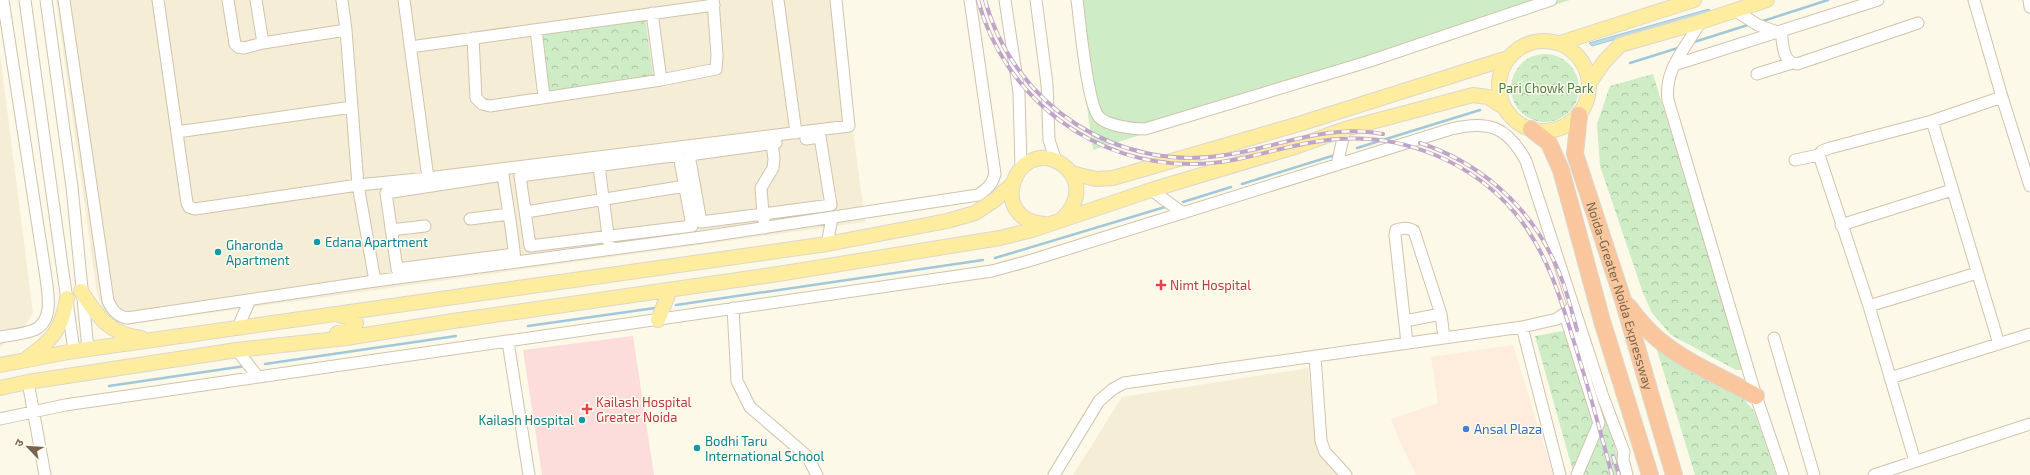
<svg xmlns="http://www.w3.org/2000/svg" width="2030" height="475" font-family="'Exo 2','Noto Sans Devanagari',sans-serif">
<defs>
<pattern id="park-crowns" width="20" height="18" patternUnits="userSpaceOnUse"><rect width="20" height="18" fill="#ceecc5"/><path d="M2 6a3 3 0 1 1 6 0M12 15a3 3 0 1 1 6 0" fill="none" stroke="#acc3a2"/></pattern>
</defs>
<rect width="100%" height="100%" fill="#fdf9e8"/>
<!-- residential -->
<path fill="#f5edd6" d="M56 0H836L865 222 124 325 104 311 97 294Z
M0 54 33 313 23 329 0 347Z
M1308 368 1318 452 1346 475H1073L1122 397Z"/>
<!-- commercial -->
<path fill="#feecdc" d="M1513 345 1553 475H1416L1400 442 1391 419 1438 403 1431 357Z"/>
<!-- medical -->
<path fill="#fcdddb" d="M633 336 654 475H542L523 350Z"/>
<!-- grass -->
<path fill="#ceecc5" d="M1072 0H1570L1093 150Z"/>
<!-- park -->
<path fill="url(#park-crowns)" d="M645 19 653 76 548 93 541 33Z
M1511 88a34 34 0 1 1 68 0a34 34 0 1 1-68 0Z
M1653 74 1744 370H1736L1671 335 1652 313 1643 293 1600 166 1597 124 1610 86Z
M1574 329 1584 338 1623 475H1574L1535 336Z
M1656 347 1735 389 1754 411 1776 475H1695Z"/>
<!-- water -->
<path fill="#bbdae8" stroke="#a1c7db" d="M1709 9 1710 12 1592 46 1589 43Z"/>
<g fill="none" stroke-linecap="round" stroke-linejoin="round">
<!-- stream -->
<path stroke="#a1c7db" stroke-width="2.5" d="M1760 22 1828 0
M1691 43 1751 24
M1630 63 1681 47
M1357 148 1480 110
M1242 184 1335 155
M1183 202 1231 187
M995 258 1165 207
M676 305 983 260
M528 326 655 308
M265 364 456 336
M109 386 245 366"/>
<!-- minor casing -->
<g stroke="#d0c3ad" stroke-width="13">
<path id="minor" d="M25 0 74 351
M46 0 72 187 88 349
M64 0 108 301C112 310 117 316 127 318L375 281 702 237 978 195C987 189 992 185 995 174L970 0
M158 0 187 203 189 207 195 209 358 185 428 178 849 126 836 0
M228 0 235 44 238 47 244 48 263 43 346 30
M256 0 263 43
M342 0 346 30 358 185 375 281
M404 0 428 178
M778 0 796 133
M1005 0 1019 93 1021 168
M1036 0 1047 84 1049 140 1056 161
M1077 0C1080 21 1087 104 1099 117 1107 126 1134 129 1145 129L1367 62 1551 0
M1974 0 2002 97 2030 186
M2029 0 2030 7
M1734 10 1758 25 1777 32
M652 13 661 80
M1700 22C1686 49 1664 68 1668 100L1756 396 1783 475
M536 30 544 97
M1781 31C1783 43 1782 63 1797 64L1918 23
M473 38 476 98 482 104 490 106 661 80 716 69 717 55 713 0
M410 47 714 5
M1674 65 1878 0
M1757 74 1792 63
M1932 121 1999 344
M177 132 352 107
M771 136 774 159 773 168 761 188 763 214 831 205 820 137 806 139
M679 155 692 226 530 246 520 176Z
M598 159 609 243
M1795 160 1819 155
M1337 165 1345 129
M1151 190 1183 213
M526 212 685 186
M470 219 509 214
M1841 225 1952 190
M765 228 763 214 701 222 689 155 776 143
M391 230 425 226
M827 244 832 218
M514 254 397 269 386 193 503 175C507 204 513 233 515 262
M1869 306 1977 273
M733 308 737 381 750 407 807 456 817 475
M1405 321 1441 314
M1567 321 1599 423 1577 475
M238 327 250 300
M1522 327 1560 475
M0 337C11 335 24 334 34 330 54 321 48 294 46 278L3 0
M1774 338 1814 475
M508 342 529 475
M1407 343 1395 235 1396 230C1403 228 1408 227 1414 231L1441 314 1444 338
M237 350 258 377
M1315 356 1321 441 1325 452 1346 475
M1890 378 2030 334
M28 382 45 475
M0 419 65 405 992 271 1032 260 1451 129C1488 120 1507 126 1526 161L1602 394 1624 452 1623 460 1627 475
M1915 461 1869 306 1819 155 1822 151 1830 148 1932 121 2002 97
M1054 475 1099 401 1113 389 1124 383 1522 327 1557 319 1573 307
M1874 475 2030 424"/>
</g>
<!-- major casing -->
<g stroke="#dcd7d0" stroke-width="16">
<path id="major" d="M1499 86a45 45 0 1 1 90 0a45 45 0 1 1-90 0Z
M1560 43 1694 0
M1590 82 1604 62 1620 45 1700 22 1767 0
M1071 173 1096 179 1113 178 1299 124 1508 58
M1045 224C985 220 1016 137 1060 163 1068 168 1074 175 1076 185 1078 199 1072 210 1062 219
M81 291C97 316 109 334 141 338
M658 320 670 290
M337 333 352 330 356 323 354 319 339 315
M27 358C52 341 62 329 67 298
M0 365 74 351 152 340 827 244 947 221 975 213 996 199 1012 184
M0 388 28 382 237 350 346 338 453 321 772 275 1000 238 1032 230 1151 190 1298 146 1345 129 1473 95 1488 97 1505 108"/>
</g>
<!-- highway casing -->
<g stroke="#dcd7d0" stroke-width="18">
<g id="highway">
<path id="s1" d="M1579 115 1575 154 1623 300 1674 475"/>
<path d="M1531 129 1549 143 1561 170 1602 321 1650 475"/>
<path d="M1628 306C1637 318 1647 330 1659 340 1688 364 1724 378 1756 396"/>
</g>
</g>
<!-- minor -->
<use href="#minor" stroke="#fff" stroke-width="11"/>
<!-- major -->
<use href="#major" stroke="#feec9f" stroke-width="14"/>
<!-- highway -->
<use href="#highway" stroke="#f9c69d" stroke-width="16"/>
<!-- rail casing -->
<g stroke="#bfa5c9" stroke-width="4">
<path id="rail" d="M978 0C1004 98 1095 167 1197 164 1245 163 1290 142 1338 139 1404 134 1472 162 1515 213 1546 250 1560 296 1574 342 1588 386 1600 430 1612 475
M985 0C1014 106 1118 173 1226 155 1278 147 1329 123 1383 134
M1420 143C1478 162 1526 203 1552 257 1564 280 1570 305 1577 330
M1613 456 1619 475"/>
</g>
<!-- rail -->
<use href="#rail" stroke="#fffcf0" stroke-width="2.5" stroke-dasharray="8" stroke-linecap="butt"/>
</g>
<!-- markers -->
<g fill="#0f9aa8" stroke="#fffcf0" stroke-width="1.5">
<circle cx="317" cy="242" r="4"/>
<circle cx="218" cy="252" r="4"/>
<circle cx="582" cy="420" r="4"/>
<circle cx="697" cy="448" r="4"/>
</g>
<g fill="#e0444e" stroke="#fffcf0" stroke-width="1.5">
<path d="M1159 279h4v4h4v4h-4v4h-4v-4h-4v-4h4z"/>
<path d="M585 403h4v4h4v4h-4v4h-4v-4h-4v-4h4z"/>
</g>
<circle fill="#3f7fe0" stroke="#fffcf0" stroke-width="1.5" cx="1466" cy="429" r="4"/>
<g text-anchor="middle" stroke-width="3" stroke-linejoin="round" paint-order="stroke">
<!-- park labels -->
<g font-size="13" fill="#498042" stroke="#fffcf0">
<text x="1546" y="93">Pari Chowk Park</text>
</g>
<!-- culture labels -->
<g font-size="13" fill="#0d838f" stroke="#fffcf0" text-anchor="start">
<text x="325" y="247">Edana Apartment</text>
<text x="226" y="250">Gharonda<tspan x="226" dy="15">Apartment</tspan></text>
<text x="574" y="425" text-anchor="end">Kailash Hospital</text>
<text x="705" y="446">Bodhi Taru<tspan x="705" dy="15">International School</tspan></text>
</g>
<!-- health labels -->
<g font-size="13" fill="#be3a42" stroke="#fffcf0" text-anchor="start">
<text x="1170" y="290">Nimt Hospital</text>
<text x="596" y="407">Kailash Hospital<tspan x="596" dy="15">Greater Noida</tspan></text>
</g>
<!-- street labels -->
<g font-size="13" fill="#79644a" stroke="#fffcf0">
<text dy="5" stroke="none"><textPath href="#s1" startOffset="188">Noida-Greater Noida Expressway</textPath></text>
</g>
<!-- shop labels -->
<g font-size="13" fill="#366cbe" stroke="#fffcf0" text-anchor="start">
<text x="1474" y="434">Ansal Plaza</text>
</g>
</g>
<!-- north arrow -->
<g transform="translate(28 447) rotate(295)" stroke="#fffcf0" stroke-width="3" paint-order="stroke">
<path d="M0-3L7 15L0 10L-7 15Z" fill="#79644a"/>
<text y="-6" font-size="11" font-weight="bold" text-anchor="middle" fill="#79644a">उ</text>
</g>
</svg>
